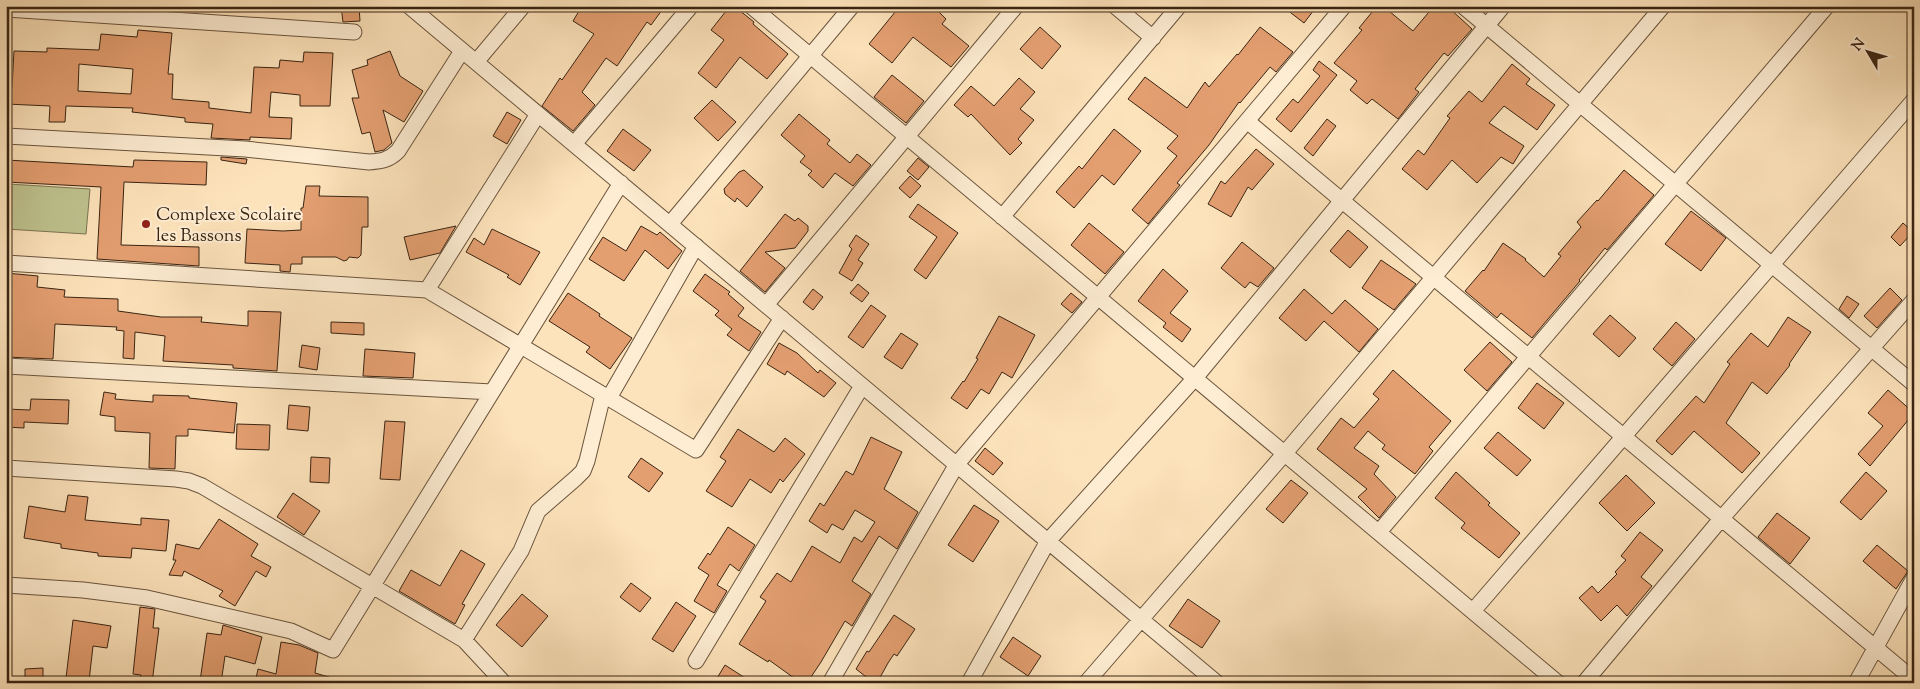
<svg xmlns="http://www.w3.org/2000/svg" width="1920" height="689" font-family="'Sorts Mill Goudy',serif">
<rect width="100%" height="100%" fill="#fde3bb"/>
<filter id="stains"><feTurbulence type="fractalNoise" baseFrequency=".004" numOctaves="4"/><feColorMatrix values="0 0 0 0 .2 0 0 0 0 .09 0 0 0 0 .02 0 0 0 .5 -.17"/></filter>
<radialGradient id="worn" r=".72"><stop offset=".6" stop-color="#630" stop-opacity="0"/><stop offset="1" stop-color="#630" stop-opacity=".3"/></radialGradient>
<!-- green -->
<path fill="#bfc490" stroke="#7c7452" d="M8 184 90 189 86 234 6 229Z"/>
<!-- building -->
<path fill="#e49f71" stroke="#392413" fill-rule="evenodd" d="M341 6H359L360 21 343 22Z
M582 6H665L651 25 647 22 617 66 606 58 582 92 595 105 573 131 542 106 560 78 562 80 594 34 573 21Z
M730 6H734L754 22 753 24 788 54 767 79 740 57 716 88 698 73 724 40 711 30Z
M900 6H933L946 19 942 24 969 46 951 67 913 37 892 63 869 44Z
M1282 6H1317L1304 23Z
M1377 6H1383L1413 31 1434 6H1447L1472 29 1448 56 1444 53 1415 89 1419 92 1398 119 1372 99 1367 104 1350 90 1357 81 1334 63 1362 30 1359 28Z
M1040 27 1061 46 1042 69 1020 49Z
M1260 27 1293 52 1276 72 1270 67 1240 103 1239 102 1209 145 1177 183 1180 185 1148 224 1132 210 1177 156 1167 148 1178 136 1128 99 1145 77 1187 108 1205 82 1209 87 1237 54 1238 55Z
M138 30 172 33 168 74H173L172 99 209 102V108L251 113 254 67 279 68 280 60 303 62 304 52 333 53 330 106H300V95L271 92 269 117 292 118 291 139 250 137V140L211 138 213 124 185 122V118L132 112 133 108 66 106 65 122H49L50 106 6 104V87H12L14 51 47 52V48L99 50 101 34 137 37ZM79 64 133 69 131 94 78 91Z
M390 51 400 76 423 91 404 122 383 110 392 143 384 150 375 152 370 132 362 134 352 98H359L352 70 368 65 367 60Z
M1319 61 1337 75 1291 132 1276 119 1293 99 1298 103 1320 76 1313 70Z
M1512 64 1530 79 1526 84 1555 105 1537 130 1504 106 1489 123 1524 146 1513 164 1501 157 1477 183 1452 160 1427 190 1402 169 1418 150 1424 155 1450 118 1447 116 1469 91 1482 102Z
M892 75 924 101 906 123 874 97Z
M1019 78 1035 92 1020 109 1034 120 1018 139 1022 143 1010 155 971 114 968 117 954 105 971 86 994 106Z
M712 100 736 122 718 141 694 118Z
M507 112 521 120 507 144 493 136Z
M799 114 830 140 827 144 850 163 857 154 871 165 853 186 835 173 823 188 808 175 812 171 800 162 805 156 781 135Z
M1327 119 1336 126 1313 156 1304 148Z
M623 129 651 150 634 171 607 151Z
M1114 129 1141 151 1114 185 1102 175 1074 208 1056 192 1079 166 1082 169Z
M1256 149 1274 164 1252 190 1248 187 1231 217 1208 204 1221 181 1225 184Z
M221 157 247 159 246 164 221 160Z
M918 158 929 167 918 180 907 171Z
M6 160 133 167 134 160 207 162 206 185 124 182 121 245 199 247V266L97 259 101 187 6 182Z
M744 170 763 187 747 207 737 198 735 202 725 194 724 189 739 172Z
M1624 170 1654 195 1607 250 1605 248 1579 280 1580 281 1532 338 1501 313 1497 318 1465 291 1483 270 1484 271 1503 243 1526 259 1525 260 1544 277 1561 256 1558 254 1581 227 1577 222 1597 200 1598 201Z
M910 176 921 186 910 198 899 188Z
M306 186H320L319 196 368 197V227H362L361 255 358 258 349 257 347 260 344 261 336 257H302V264H291L290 272 280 271V265L245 263 247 229 283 231 301 230V208H303Z
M918 204 958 233 926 279 914 270 937 237 909 217Z
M1691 211 1726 238 1701 271 1665 244Z
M785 214 795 221 798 218 808 226V231L795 248 765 252 785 268 765 292 740 271Z
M1089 223 1124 252 1105 274 1071 245Z
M1903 223 1913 232 1900 246 1891 237Z
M456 226 440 253 410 260 404 237Z
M641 226 657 235 660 232 682 251 668 269 645 250 624 281 589 259 603 237 626 251Z
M492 229 540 252 520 285 507 277 509 275 466 252 474 238 484 245Z
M1348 230 1368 247 1350 268 1330 251Z
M856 235 869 244 858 260 863 263 852 281 839 273 852 249 849 246Z
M1242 242 1274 268 1258 287 1250 282 1245 288 1221 268Z
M1381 260 1416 284 1394 310 1362 288Z
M1163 269 1188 291 1170 313 1191 329 1182 342 1163 327 1166 323 1138 301Z
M6 273 38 276 37 287 65 290 64 297 118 299V311L161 317H202L201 322 248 326V311L281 312 277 371 233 368V365L163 361 165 336 135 332 134 359 123 358 124 331 116 330 117 327 55 324 53 359 6 357Z
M705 274 730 292 728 294 744 308 738 316 761 332 749 351 727 335 732 329 715 315 719 311 693 291Z
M858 284 869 293 862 302 850 293Z
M1890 288 1902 300 1877 328 1864 316Z
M813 289 823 297 813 310 803 302Z
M1304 289 1332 314 1345 300 1378 329 1359 352 1324 321 1306 341 1279 318Z
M568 293 600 314 599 316 632 338 610 369 586 352 590 347 549 321Z
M1071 293 1082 302 1072 313 1061 304Z
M1847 296 1859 304 1849 318 1839 309Z
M871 305 886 316 863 348 848 337Z
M1610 315 1636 338 1619 357 1593 334Z
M999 316 1035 335 1012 378 1002 372 989 394 981 389 967 409 951 398 963 381 964 382 978 359 976 358Z
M1788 317 1811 332 1789 364 1790 365 1767 394 1752 382 1726 423 1760 453 1742 473 1694 431 1672 455 1656 441 1696 396 1704 403 1730 364 1727 362 1751 333 1768 347Z
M331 322 364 323V335L331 333Z
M1676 322 1695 339 1672 366 1653 349Z
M901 333 918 344 902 369 884 357Z
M1490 342 1512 362 1487 391 1464 370Z
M779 343 797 353 818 373 820 370 836 383 824 397 787 371 785 375 767 364Z
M302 345 320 348 317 370 299 367Z
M365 349 415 353 413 378 363 376Z
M1393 370 1451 421 1429 447 1433 451 1415 474 1382 449 1385 445 1368 431 1354 448 1379 466 1374 474 1396 497 1379 518 1358 497 1367 489 1317 449 1341 418 1354 428 1379 399 1373 394Z
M1537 383 1564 403 1544 429 1518 408Z
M1888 390 1914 413 1870 466 1858 454 1883 426 1868 413Z
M104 392 116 394 115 399 126 400 153 402V395L189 396V398L237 403 234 433 188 429V436H176L175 469 149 468 150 433 115 431V417L100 415Z
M31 399 69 400 68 424 24 422V428L6 427V409L30 410Z
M289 405 310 407 308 431 287 429Z
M385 421 405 422 400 480 380 479Z
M237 424 270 425 269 450 236 449Z
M738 429 774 452 785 438 805 454 783 482 780 479 771 493 750 479 732 507 706 491 726 461 720 457Z
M1498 432 1531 460 1517 476 1484 448Z
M871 437 902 452 884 489 918 512 897 549 879 536 852 581 871 594 852 626 845 621 821 662 807 683H801L769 660 768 662 739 644 766 601 760 597 777 573 791 582 812 546 840 563 854 537 862 542 875 522 855 510 843 530 832 524 827 533 809 521 820 503 824 506 846 471 853 475Z
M985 448 1003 463 993 475 975 461Z
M311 457 330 458 329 483 310 482Z
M641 458 663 473 649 492 628 477Z
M1456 472 1490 503 1488 505 1520 533 1499 558 1461 528 1465 523 1435 498Z
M1866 472 1887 491 1861 520 1840 502Z
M1626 475 1655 503 1627 531 1599 503Z
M1291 480 1308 493 1283 523 1266 509Z
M293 493 320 511 304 535 277 517Z
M68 495 88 497 85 520 141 525V518L169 520 166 551 132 548 131 558 98 556V553L61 548V544L24 538 29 506 65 512Z
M974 505 999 521 973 562 948 545Z
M1777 513 1810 538 1790 564 1758 537Z
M219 519 258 544 251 556 271 567 266 577 256 571 235 606 219 596 223 591 184 571 182 576 169 575 176 560H173L176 544 199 549Z
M728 527 755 545 739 571 730 564 717 585 727 591 714 613 694 601 709 575 698 568 708 553 710 555Z
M1640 532 1663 550 1641 577 1652 586 1627 616 1617 605 1601 621 1579 598 1592 586 1598 593 1617 574 1615 572 1626 560 1621 556Z
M1877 545 1908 571 1896 589 1863 561Z
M461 550 485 564 462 604 465 605 455 624 399 591 411 570 440 586Z
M631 583 651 598 640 612 620 597Z
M522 594 548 616 522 647 496 625Z
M1188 599 1220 621 1202 648 1169 626Z
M676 602 696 616 673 652 652 639Z
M140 607 155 609 153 628H159L152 683H140L141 675 133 674Z
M894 615 915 629 897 656 894 654 888 663 877 683H874L856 669 867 651 869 652Z
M73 620 111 626 107 648 93 646 89 681 66 678Z
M223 625 262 637 255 664 225 656 221 683 200 681 207 633 221 635Z
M1013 637 1041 656 1028 676 1000 657Z
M281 642 299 645 318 653 315 673 339 680 338 683H255L258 669 276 674Z
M725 665 753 683H714Z
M43 668V683H25V669Z"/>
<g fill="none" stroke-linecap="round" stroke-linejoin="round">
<!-- minor casing -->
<g stroke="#6a543d" stroke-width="17">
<path id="minor" d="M409 6 1217 683
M751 6 1558 683
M1115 6 1153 38
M1463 6 1914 384
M6 9 354 32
M476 62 523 6
M1247 121 1914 680
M6 136 245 149 369 162C382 161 389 160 398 151L462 51
M574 144 691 6
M1002 217 1179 6
M670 224 852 6
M6 263 427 290 696 450 782 318
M427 290 538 114
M766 305 1016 6
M6 366 492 392
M609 398 696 246
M6 468 176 479 189 481 202 486 464 640 504 683
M1379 532 1827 6
M6 585 83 590 147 598 291 631 333 650 621 183
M1473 611 1914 100
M464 640 521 551 538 511 576 478 583 471 587 461 603 395
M696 661 862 386
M830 683 957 464 1344 6
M969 683 1048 541 1195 378 1503 6
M1086 683 1285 453 1663 6
M1584 683 1721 519 1914 300
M1856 683 1914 578"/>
</g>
<!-- minor -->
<use href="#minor" stroke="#feedd3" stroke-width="15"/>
</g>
<!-- markers -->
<circle fill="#8f2418" stroke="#feedd3" stroke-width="2" cx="146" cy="224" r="5"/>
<g text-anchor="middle" stroke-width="4" stroke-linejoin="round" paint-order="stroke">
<!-- poi labels -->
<g font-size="18" fill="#392413" stroke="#feedd3" text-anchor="start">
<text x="156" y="220">Complexe Scolaire<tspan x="156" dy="21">les Bassons</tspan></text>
</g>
</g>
<!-- margin -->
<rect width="1920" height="689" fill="none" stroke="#fde3bb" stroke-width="25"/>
<rect x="8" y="8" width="1905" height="674" fill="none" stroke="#392413" stroke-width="2.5"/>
<rect x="12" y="12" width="1895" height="664" fill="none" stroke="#392413"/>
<!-- north arrow -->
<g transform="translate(1868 52) rotate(308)" stroke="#feedd3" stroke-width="4" paint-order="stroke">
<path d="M0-4L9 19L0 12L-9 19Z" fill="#392413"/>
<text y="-8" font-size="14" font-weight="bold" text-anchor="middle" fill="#392413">N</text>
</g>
<rect width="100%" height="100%" filter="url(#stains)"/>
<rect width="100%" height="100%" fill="url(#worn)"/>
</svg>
